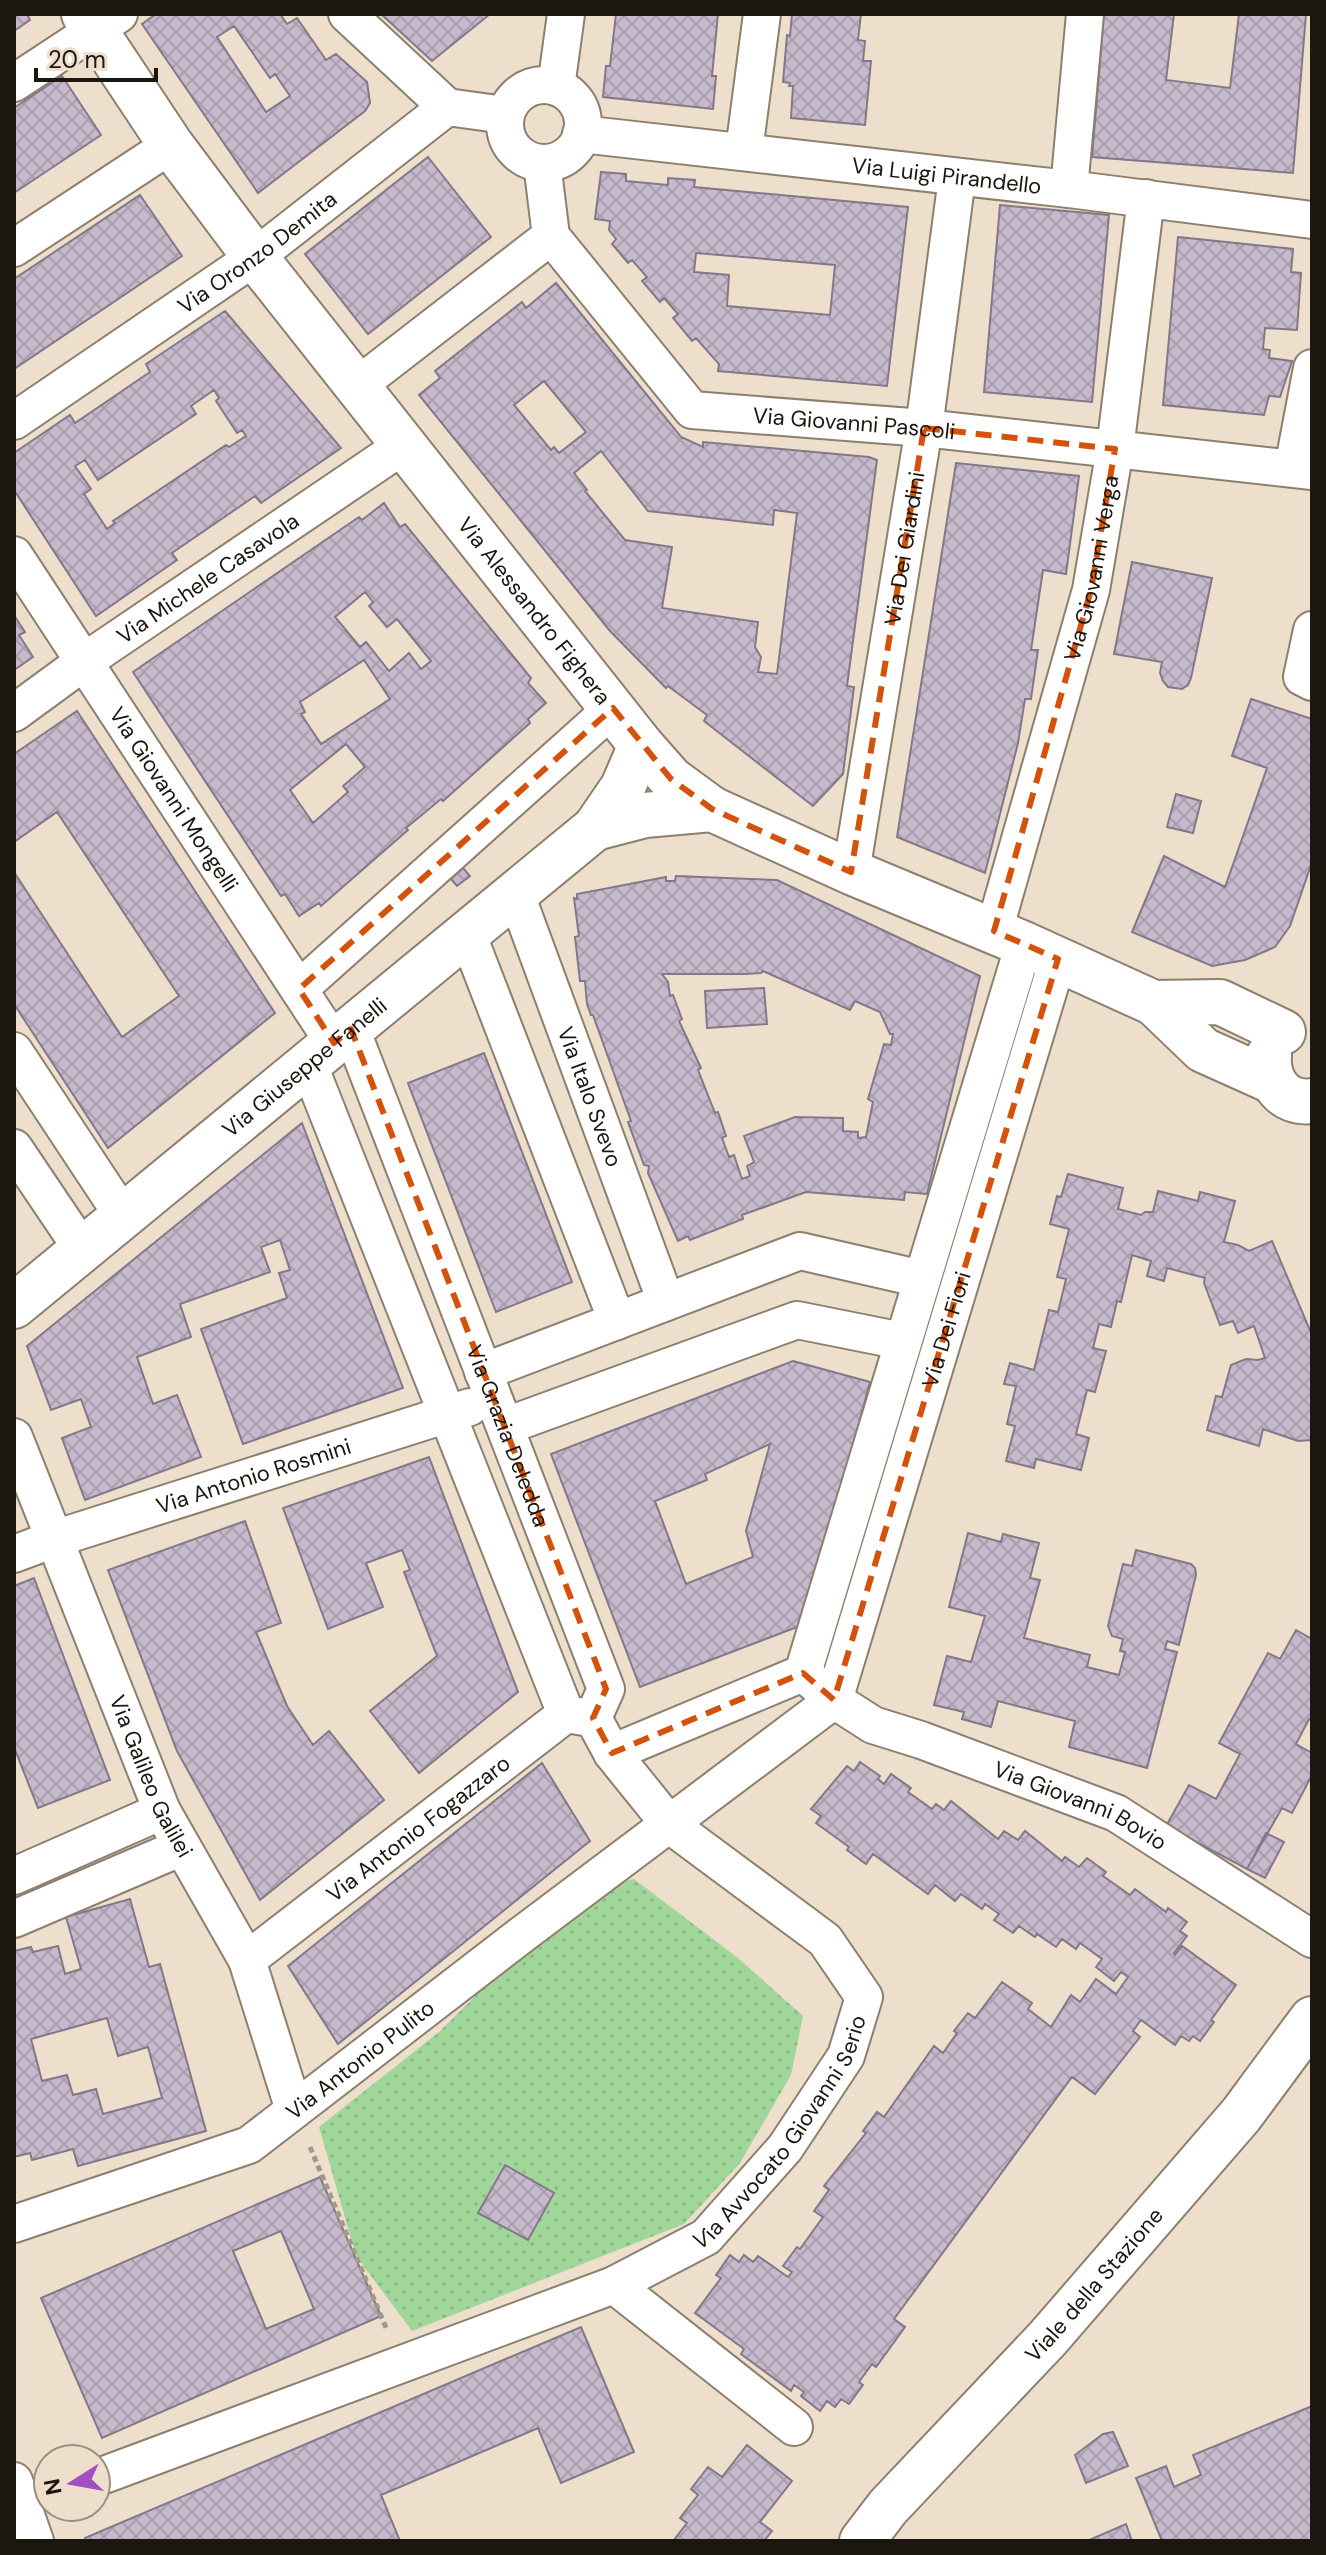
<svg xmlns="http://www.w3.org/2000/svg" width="1326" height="2555" font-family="'DM Sans',sans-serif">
<defs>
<pattern id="park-dots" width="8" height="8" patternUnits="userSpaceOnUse" patternTransform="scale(2)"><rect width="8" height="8" fill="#a1d69b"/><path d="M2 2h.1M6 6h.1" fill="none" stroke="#8ab784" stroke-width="1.8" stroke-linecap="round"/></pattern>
<pattern id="building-cross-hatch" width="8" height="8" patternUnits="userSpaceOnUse" patternTransform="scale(2)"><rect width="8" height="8" fill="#c6b9cc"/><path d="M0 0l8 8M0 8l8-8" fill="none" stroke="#aa9eae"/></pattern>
</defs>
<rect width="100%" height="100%" fill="#eedfcc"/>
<!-- park -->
<path fill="url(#park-dots)" d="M634 1879 738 1958 803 2016 791 2075 740 2163 684 2224 412 2331 356 2256 319 2127 439 2032 583 1889Z"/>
<!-- building -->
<path fill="url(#building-cross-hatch)" stroke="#837889" stroke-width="2" fill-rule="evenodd" d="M14 14H27L30 20 14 31Z
M156 14H280L287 24 297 18 326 60 336 54 367 82 370 103 365 111 258 193 142 24ZM234 26 270 78 275 74 290 96 266 112 217 37Z
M381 14H490L432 61Z
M616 14H718L712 76H716L713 109 603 97 606 66H610Z
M792 14H861L858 40 865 41 863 61H871L865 125 791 118 793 86H789L790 83 783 82 787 35 790 36Z
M1104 14H1174L1166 80 1230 88 1239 14H1306L1293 173 1092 157Z
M62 76 101 135 14 193V108Z
M428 157 491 237 368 334 305 254Z
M601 172 626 174V181L668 185V178L695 180 694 187 908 207 887 386 718 371 719 364 696 338 692 341 673 318 678 314 664 298 660 302 642 281 647 277 632 260 628 263 612 244 616 239 609 230 610 221 595 219ZM696 253 835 265 830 315 727 306 729 275 694 272Z
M140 195 182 256 14 369V279Z
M1000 205 1109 215 1092 402 984 392Z
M1178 237 1293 249 1291 272 1301 273 1297 330 1265 328 1263 349 1270 350 1269 358 1292 361 1280 397 1269 396 1264 415 1163 405Z
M556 283 681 437 703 447V442L869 457 877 460 847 686 854 687 843 774 813 806 704 721 707 715 668 686 666 688 610 631 419 395 440 378 435 371 522 302 526 308ZM544 381 586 432 559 453 554 447 551 450 514 405ZM601 451 648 511 773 525 774 510 797 513 777 674 758 672 761 657 755 647 758 622 662 608 672 547 625 540 585 491 587 490 574 473Z
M225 311 341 448 261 503 255 496 172 553 177 560 96 616 14 490V453L70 415 75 423 150 372 146 364ZM214 390 219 398 216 401 237 433 242 430 246 436 229 447 226 445 113 521 115 523 107 529 84 494 91 489 75 466 85 460 98 480 196 414 191 406Z
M956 463 1079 476 1066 574 1043 570 1031 650H1038L1031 699H1025L1018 743 985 873 897 837Z
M384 503 400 527 405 524 531 678 528 683 546 703 528 719 530 723 443 801 441 799 406 828 408 830 321 906 319 903 299 916 285 894 281 896 133 672 359 517 362 520ZM365 592 373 602 369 606 387 627 397 619 431 661 421 669 409 653 389 671 366 642 360 647 335 617ZM364 660 390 699 321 744 301 714 305 712 300 702ZM346 744 365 767 343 786 348 792 313 823 290 790Z
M1132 562 1212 578 1191 678 1188 685 1182 689 1168 687 1163 681 1160 673 1162 662 1114 654Z
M14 615 25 632 19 635 33 657 14 670Z
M1251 699 1312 719V862L1290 926 1275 947 1245 960 1212 966 1132 932 1164 856 1225 887 1267 768 1232 756Z
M77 711 275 1013 108 1148 14 1004V872L122 1037 179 996 57 812 14 842V754Z
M1176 794 1201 801 1193 833 1167 827Z
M463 868 470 876 457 886 451 879Z
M676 876 777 880 980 976 927 1194 905 1192 904 1200 806 1192 742 1215 743 1219 690 1240 688 1236 678 1241 648 1173 649 1166 644 1165 628 1122 631 1121 593 1015H591L587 1004 585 981H580L575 937 579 936 574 898 577 899V894L666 877V881H675ZM763 971 850 1010 855 1001 880 1012 890 1034H893L891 1045 884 1044 868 1099 873 1102 866 1137 858 1138V1132L843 1131V1118L795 1117 744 1136 754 1162 747 1166 750 1176 742 1179 734 1155 729 1157 722 1138 726 1136 718 1112 715 1113 698 1070 701 1068 679 1021 682 1019 673 995 670 996 668 982 662 974H745L761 973Z
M764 988 767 1024 707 1028 705 991Z
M484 1053 572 1282 496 1312 408 1083Z
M302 1123 403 1388 243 1444 201 1329 287 1298 279 1273 290 1270 280 1240 261 1247 270 1272 180 1304 191 1337 137 1357 153 1404 177 1395 201 1457 85 1500 62 1438 91 1427 81 1399 51 1410 27 1346Z
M1068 1174 1123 1188 1118 1209 1141 1215 1145 1212H1153L1158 1191 1198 1201 1200 1192 1235 1201 1224 1242 1238 1245 1249 1251 1272 1241 1312 1335V1440L1298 1441 1263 1429 1259 1446 1207 1430 1216 1396 1222 1397 1231 1365 1246 1359 1258 1360 1265 1358 1254 1326 1238 1333 1233 1321 1220 1325 1204 1283 1205 1278 1167 1268 1164 1281 1147 1276 1151 1261 1132 1255 1121 1302 1117 1301 1111 1327 1099 1324 1093 1348 1106 1351 1095 1392 1087 1390 1076 1434 1089 1438 1081 1470 1036 1459 1034 1468 1006 1461 1015 1426 1007 1424 1016 1386 1004 1384 1010 1363 1034 1370 1049 1310 1058 1312 1066 1279 1057 1277 1069 1229 1050 1224 1057 1196 1061 1197Z
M793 1361 870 1382 805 1624 640 1687 551 1454ZM770 1444 746 1531 753 1557 686 1584 655 1501 707 1480 705 1474Z
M429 1457 518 1692 419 1773 370 1711 437 1656 404 1572 410 1570 402 1550 366 1563 383 1607 328 1629 283 1508Z
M245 1521 281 1623 256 1632 287 1706 313 1745 329 1731 384 1800 260 1900 177 1751 108 1570Z
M968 1533 1001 1542 1003 1534 1039 1543 1030 1578 1040 1580 1024 1638 1090 1655 1087 1667 1119 1675 1125 1652 1120 1651 1123 1639 1112 1636 1108 1626 1123 1564 1132 1566 1136 1550 1191 1564 1195 1568 1196 1575 1179 1645 1167 1641 1165 1649 1177 1652 1147 1768 1069 1747 1075 1721 998 1701 991 1727 962 1719 964 1712 934 1705 947 1656 971 1662 985 1616 949 1607Z
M34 1578 110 1780 38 1808 14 1747V1586Z
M1296 1630 1312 1639V1721L1309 1719 1296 1744 1312 1753V1775L1292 1813 1282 1808 1247 1869 1166 1826 1189 1785 1216 1799 1240 1754 1219 1743 1268 1653 1280 1659Z
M860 1762 880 1776 878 1779 884 1784 891 1774 911 1788 908 1792 932 1809 936 1804 944 1810 951 1801 998 1839 1004 1831 1018 1840 1025 1831 1062 1861 1065 1857 1079 1867 1087 1858 1106 1872 1103 1876 1130 1895 1135 1889 1166 1912 1168 1908 1187 1922 1180 1931 1187 1936 1174 1953 1175 1955 1182 1946 1236 1985 1211 2020 1214 2022 1200 2041 1193 2036 1189 2041 1181 2036 1175 2045 1141 2020 1133 2031 1140 2037 1095 2094 1072 2077 894 2319 905 2327 876 2367 872 2364 859 2382 863 2385 849 2404 841 2399 835 2407 827 2401 820 2411 801 2396 804 2392 794 2385 791 2391 741 2354 744 2349 695 2313 721 2278 716 2275 730 2255 739 2262 744 2255 753 2262 758 2256 788 2277 792 2272 783 2266 797 2247 800 2249 823 2217 814 2211 829 2190 824 2186 866 2133 863 2131 877 2112 884 2117 934 2046 943 2053 957 2033 954 2031 968 2013 975 2018 1002 1982 1032 2003 1028 2009 1051 2027 1071 1995 1080 2002 1096 1979 1116 1994 1128 1977 1121 1972 1114 1981 1096 1967 1102 1959 1080 1943 1076 1949 1062 1939 1056 1947 1037 1934 1035 1937 1019 1926 1013 1933 994 1920 999 1914 985 1904 982 1909 961 1894 955 1901 935 1885 928 1894 873 1854 866 1864 847 1850 849 1847 816 1823 821 1816 811 1809 847 1766 854 1771Z
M542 1763 590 1841 338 2044 288 1966Z
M1266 1833 1284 1842 1265 1878 1247 1869Z
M130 1899 149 1967 160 1964 206 2131 78 2166 73 2149 32 2160 30 2153 14 2157V1951L31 1947 33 1952 58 1946 65 1974 81 1969 66 1917ZM107 2018 118 2056 148 2047 162 2098 103 2114 96 2089 73 2095 67 2075 42 2081 31 2039Z
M505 2165 554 2193 528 2240 478 2213Z
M320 2177 381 2316 102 2438 41 2298ZM281 2231 314 2309 266 2329 233 2251Z
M581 2327 634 2452 561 2483 538 2428 381 2495 400 2541H87L85 2538Z
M1312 2406V2541H1162L1136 2478 1166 2466 1174 2487 1201 2475 1193 2455Z
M1113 2432 1128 2466 1086 2483 1075 2455 1103 2434Z
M747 2445 792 2481 760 2522 772 2531 764 2541H673L687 2523 680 2518 698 2495 691 2489 708 2467 722 2477Z
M1126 2524 1132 2541H1087Z"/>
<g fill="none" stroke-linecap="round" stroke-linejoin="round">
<!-- minor casing -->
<g stroke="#8c7f6e" stroke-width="40">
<g id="minor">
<path d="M347 14 447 107"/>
<path d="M14 83 119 14"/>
<circle cx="544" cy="124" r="39"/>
<path d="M556 87 566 14"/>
<path id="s1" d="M581 134 1069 189 1312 220"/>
<path d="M744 151 762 14"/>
<path id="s2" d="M542 163 551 236 692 410 924 428 1312 471"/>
<path d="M1069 189 1085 14"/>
<path d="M14 248 171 145"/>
<path d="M357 386 551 236"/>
<path id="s3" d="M14 421 255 257 447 107 505 115"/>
<path d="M1293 468 1312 368"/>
<path id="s4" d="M14 555 334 1043"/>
<path d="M1312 630 1302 677 1312 682"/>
<path id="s5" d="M14 713 85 661 404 445"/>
<path id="s6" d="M851 872 924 428 957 178"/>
<path id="s7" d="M515 892 666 1302"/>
<path id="s8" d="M994 931 1091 590 1115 449 1146 198"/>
<path d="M467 933 617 1321"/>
<path id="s9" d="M1024 944 803 1673 834 1700 873 1725 921 1740 1116 1813 1312 1939"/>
<path d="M299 989 613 708"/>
<path id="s10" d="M351 1029 606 1689 593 1718"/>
<path d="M14 1051 123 1216"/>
<path d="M308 1063 566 1714"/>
<path d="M14 1148 82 1249"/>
<path d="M483 1372 800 1251 922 1279"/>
<path d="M506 1426 797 1320 902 1341"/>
<path id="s11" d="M14 1437 162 1811 247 1960 294 2110"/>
<path id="s12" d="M14 1554 54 1539 470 1407"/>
<path d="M612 1753 803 1673"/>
<path d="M14 1876 162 1811"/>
<path d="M14 1919 182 1847"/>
<path id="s13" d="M247 1960 566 1714 590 1718"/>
<path id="s14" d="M14 2224 249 2145 524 1933 834 1700 1058 959"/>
<path d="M614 2285 794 2427"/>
<path id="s15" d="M96 2478 614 2285 706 2237 785 2148 846 2056 864 1997 825 1940 670 1825 612 1753 593 1718"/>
<path d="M14 2481 35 2541"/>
</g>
</g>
<!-- tertiary casing -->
<g stroke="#8c7f6e" stroke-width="48">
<g id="tertiary">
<path id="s16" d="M84 14 171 145 255 257 641 745 671 779 712 809 851 872 1024 944 1154 1003"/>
<path d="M595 828 645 815 712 809"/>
<path id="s17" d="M14 1306 595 828 623 787 641 745"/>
</g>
</g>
<!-- primary casing -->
<g stroke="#8c7f6e" stroke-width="48">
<g id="primary">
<path d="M1154 1003 1203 1050 1272 1081"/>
<path d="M1154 1003 1220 1002 1283 1032"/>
<path d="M1269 1055C1267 1081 1283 1105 1312 1101"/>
<path id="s18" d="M862 2541 888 2507 1048 2338 1241 2115 1312 2019"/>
</g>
</g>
<!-- path -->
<path stroke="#a4988a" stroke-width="5" stroke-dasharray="6 4" stroke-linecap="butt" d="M310 2147 387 2330"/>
<!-- minor -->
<use href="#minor" stroke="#fff" stroke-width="36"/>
<!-- tertiary -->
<use href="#tertiary" stroke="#fff" stroke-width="44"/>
<!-- primary -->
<use href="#primary" stroke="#fff" stroke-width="44"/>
</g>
<!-- marked area -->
<path fill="none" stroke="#d4520c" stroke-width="6" stroke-dasharray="16 10" stroke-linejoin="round" d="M924 428 1115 449 1091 590 994 931 1058 959 834 1700 803 1673 612 1753 593 1718 606 1689 351 1029 334 1043 299 989 613 708 671 779 712 809 851 872Z"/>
<g text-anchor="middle" stroke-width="7" stroke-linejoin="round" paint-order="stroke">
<!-- street labels -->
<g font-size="22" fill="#1b160f" stroke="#eedfcc">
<text dy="8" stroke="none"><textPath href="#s1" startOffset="368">Via Luigi Pirandello</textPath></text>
<text dy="8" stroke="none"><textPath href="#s3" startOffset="296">Via Oronzo Demita</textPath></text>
<text dy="8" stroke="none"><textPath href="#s2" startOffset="460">Via Giovanni Pascoli</textPath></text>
<text dy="8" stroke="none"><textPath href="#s6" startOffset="328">Via Dei Giardini</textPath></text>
<text dy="8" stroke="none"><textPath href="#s8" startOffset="376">Via Giovanni Verga</textPath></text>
<text dy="8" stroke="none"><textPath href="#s5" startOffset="236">Via Michele Casavola</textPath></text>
<text dy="8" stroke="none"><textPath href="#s16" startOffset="748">Via Alessandro Fighera</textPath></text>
<text dy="8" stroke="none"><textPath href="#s4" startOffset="292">Via Giovanni Mongelli</textPath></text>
<text dy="8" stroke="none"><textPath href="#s17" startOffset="376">Via Giuseppe Fanelli</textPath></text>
<text dy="8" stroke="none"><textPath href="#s7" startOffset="218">Via Italo Svevo</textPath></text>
<text dy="8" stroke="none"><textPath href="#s14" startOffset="1370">Via Dei Fiori</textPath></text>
<text dy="8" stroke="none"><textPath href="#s10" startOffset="436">Via Grazia Deledda</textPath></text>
<text dy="8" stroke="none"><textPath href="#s12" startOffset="252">Via Antonio Rosmini</textPath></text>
<text dy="8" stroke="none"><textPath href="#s11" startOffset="366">Via Galileo Galilei</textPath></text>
<text dy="8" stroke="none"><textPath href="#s9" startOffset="1072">Via Giovanni Bovio</textPath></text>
<text dy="8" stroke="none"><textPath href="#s13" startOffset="216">Via Antonio Fogazzaro</textPath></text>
<text dy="8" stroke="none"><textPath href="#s14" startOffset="388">Via Antonio Pulito</textPath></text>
<text dy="8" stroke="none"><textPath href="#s15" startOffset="786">Via Avvocato Giovanni Serio</textPath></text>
<text dy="8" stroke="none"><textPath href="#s18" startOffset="346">Viale della Stazione</textPath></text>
</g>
</g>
<!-- border -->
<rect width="1326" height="2555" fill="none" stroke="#1b160f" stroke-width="32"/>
<!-- north arrow -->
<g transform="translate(72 2483) rotate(259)"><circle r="38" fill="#eedfcc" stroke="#9a8f80" stroke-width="2"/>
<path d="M0-6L14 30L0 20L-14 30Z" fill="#a150bf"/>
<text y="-12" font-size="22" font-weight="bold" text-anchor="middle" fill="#1b160f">N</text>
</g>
<!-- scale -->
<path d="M36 68v12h120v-12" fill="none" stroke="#1b160f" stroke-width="4"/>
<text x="48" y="68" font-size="24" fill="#1b160f" stroke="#eedfcc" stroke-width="6" paint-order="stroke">20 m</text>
</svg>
